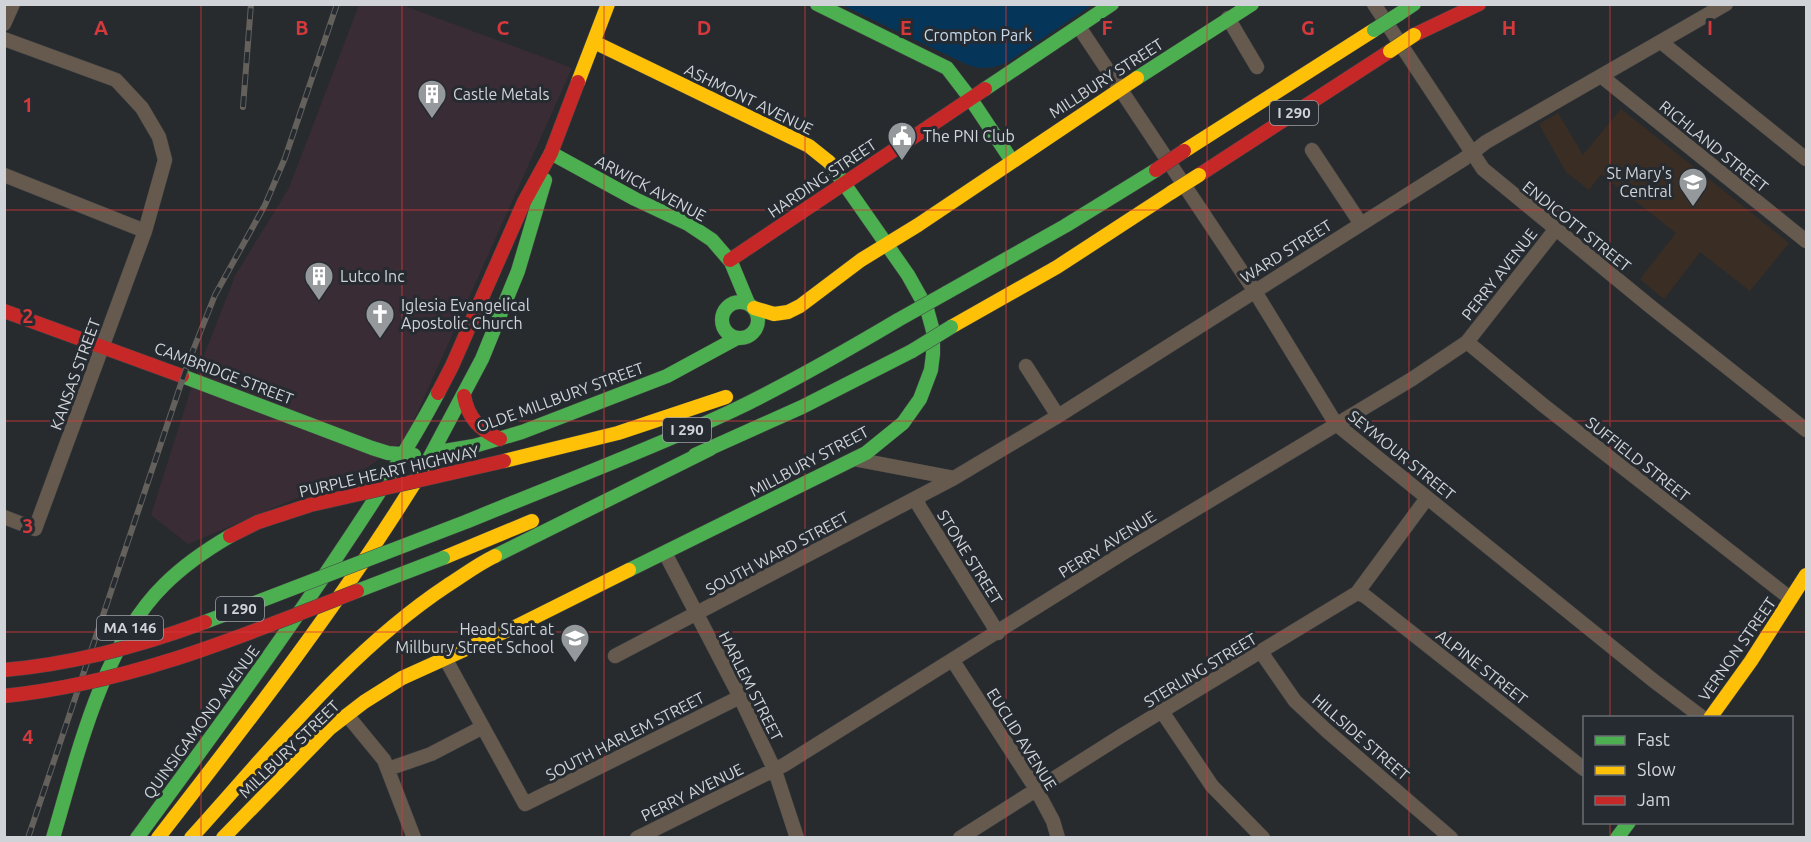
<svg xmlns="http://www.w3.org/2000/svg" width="1811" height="842" font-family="Ubuntu,sans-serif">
<rect width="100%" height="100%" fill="#282b2e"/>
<!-- industrial -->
<path fill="#3a2c35" d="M359 5H402L572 68 405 440 364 470 188 544 151 515 191 389 235 276 289 188Z"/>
<!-- education -->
<path fill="#3a2e24" d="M1621 109 1789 243 1750 291 1700 252 1664 299 1640 279 1676 233 1601 174 1589 190 1566 172 1539 124 1558 113 1583 155Z"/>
<!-- green -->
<path fill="#053559" d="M842 5H1092L1008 62C994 69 980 70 966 64Z"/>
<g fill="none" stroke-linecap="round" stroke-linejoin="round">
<!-- street casing -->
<g stroke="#444648" stroke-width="15">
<path id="street" d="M1374 4 1483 169 1651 307 1806 430
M1228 18 1257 67
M4 24 13 4
M1079 27 1254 290 1336 424 1654 681 1703 718
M4 39 116 80 142 108 159 137 165 160 145 231 35 529 4 517
M1661 42 1806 159
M1601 76 1806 241
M1312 150 1361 224
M4 175 145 231
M1467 342 1543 405 1791 599
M1026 366 1058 416
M854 459 954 478
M917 498 919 506 998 633
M665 553 740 697 775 771 797 838
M1357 593 1365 596 1584 769
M1261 652 1295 701 1327 731 1451 838
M615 656 954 478 1058 416 1464 159 1486 142 1726 4
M445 658 525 804 740 697
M953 661 1036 789 1053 821 1058 838
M1163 713 1212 786 1263 838
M347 715 384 760 414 838
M388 769 431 754 483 727
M637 838 784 765 1131 548 1412 379 1467 342 1555 230
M960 838 1121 736 1357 593 1427 498"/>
</g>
<!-- fast casing -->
<g stroke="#444648" stroke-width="15">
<path id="fast" d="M817 4 947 68 970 98 1012 161
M1399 14 1414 4
M1137 78 1252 4
M985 89 1112 4
M551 153 635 199 688 224 712 240 731 262 748 303
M946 293 1065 226 1156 170
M722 320a18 18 0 1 1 36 0a18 18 0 1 1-36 0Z
M182 376 372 448 388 453 414 455
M432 453 474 446 522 432 667 376 737 338
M695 455 802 407 912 351
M425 466 482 359 518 271 545 180
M468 521C557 484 647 451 734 410 790 383 844 352 898 320
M495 556 710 449
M629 570 866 453 903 423 920 399 931 370 933 354V331L927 309 908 275 829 162
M53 838C77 757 102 646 164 585 184 565 206 550 230 536
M137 838C206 744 276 649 340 552 375 500 409 448 438 393
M1617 838 1629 822"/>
</g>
<!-- slow casing -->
<g stroke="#444648" stroke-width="15">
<path id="slow" d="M594 42 809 146 829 162
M578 82 608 4
M1184 151 1374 30
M754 308 774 314 788 312 800 306 861 260 918 225 1137 78
M951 327 1057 267 1172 192
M504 461 618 433 726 397
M443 558 532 521
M1710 718 1751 661 1806 575
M158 838C252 717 345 597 425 466
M191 838C272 749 347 652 448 585 464 575 478 564 495 556
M223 838 329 729 364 702 402 678 517 626 629 570"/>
</g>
<!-- jam casing -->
<g stroke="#444648" stroke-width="15">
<path id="jam" d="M1414 35 1479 4
M1199 175 1390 51
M730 260 985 89
M4 311 182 376
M438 393 452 366 524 202 551 153 578 82
M464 396C468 418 480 430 500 439
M230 536 258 522 310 505"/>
</g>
<!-- street -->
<use href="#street" stroke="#665a4e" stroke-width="14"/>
<!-- fast -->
<use href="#fast" stroke="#4caf50" stroke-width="14"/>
<!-- slow -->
<use href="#slow" stroke="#ffc107" stroke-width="14"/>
<!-- jam -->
<use href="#jam" stroke="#c62828" stroke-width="14"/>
<!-- rail casing -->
<g stroke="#64605c" stroke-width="6">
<path id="rail" d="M243 107 251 4
M28 838 188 363 215 295 265 205 285 158 337 4"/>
</g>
<!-- rail -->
<use href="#rail" stroke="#252b31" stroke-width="4" stroke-dasharray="11" stroke-linecap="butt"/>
<!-- fast-bridge casing -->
<g stroke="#444648" stroke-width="15" stroke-linecap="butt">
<path id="fast-bridge" d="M1374 30 1399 14
M898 320 946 293
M912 351 951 327
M357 591 443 558
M205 622 468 521"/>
</g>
<!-- slow-bridge casing -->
<g stroke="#444648" stroke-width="15" stroke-linecap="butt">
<path id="slow-bridge" d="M1390 51 1414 35
M1172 192 1199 175"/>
</g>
<!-- jam-bridge casing -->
<g stroke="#444648" stroke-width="15" stroke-linecap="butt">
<path id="jam-bridge" d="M1156 170 1184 151
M310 505 504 461
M4 670C74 664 140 646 205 622
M4 696C130 683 240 637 357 591"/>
</g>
<!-- fast-bridge -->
<use href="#fast-bridge" stroke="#4caf50" stroke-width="14"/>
<!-- slow-bridge -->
<use href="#slow-bridge" stroke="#ffc107" stroke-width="14"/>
<!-- jam-bridge -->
<use href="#jam-bridge" stroke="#c62828" stroke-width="14"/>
</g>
<!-- grid -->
<path fill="none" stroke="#d5393a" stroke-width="1.5" stroke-opacity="0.55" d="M201 4V838M402 4V838M604 4V838M805 4V838M1006 4V838M1207 4V838M1409 4V838M1610 4V718M4 210H1806M4 421H1806M4 632H1806M1610 822V838"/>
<!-- icons -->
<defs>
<g id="building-pin" transform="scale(1.5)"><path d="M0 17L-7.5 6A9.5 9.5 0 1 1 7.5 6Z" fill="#95999c" stroke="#252b31"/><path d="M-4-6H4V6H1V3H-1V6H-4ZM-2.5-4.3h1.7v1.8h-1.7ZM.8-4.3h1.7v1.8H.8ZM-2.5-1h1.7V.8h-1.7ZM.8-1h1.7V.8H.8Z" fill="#fff"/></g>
<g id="civic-pin" transform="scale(1.5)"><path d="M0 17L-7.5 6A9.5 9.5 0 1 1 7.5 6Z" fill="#95999c" stroke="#252b31"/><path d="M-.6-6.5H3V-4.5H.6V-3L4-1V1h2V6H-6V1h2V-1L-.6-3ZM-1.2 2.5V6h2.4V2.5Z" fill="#fff"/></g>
<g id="school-pin" transform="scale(1.5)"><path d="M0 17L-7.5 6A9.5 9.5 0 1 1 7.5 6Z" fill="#95999c" stroke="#252b31"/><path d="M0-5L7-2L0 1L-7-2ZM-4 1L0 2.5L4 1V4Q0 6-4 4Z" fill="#fff"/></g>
<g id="church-pin" transform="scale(1.5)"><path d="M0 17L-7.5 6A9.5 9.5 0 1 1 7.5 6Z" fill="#95999c" stroke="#252b31"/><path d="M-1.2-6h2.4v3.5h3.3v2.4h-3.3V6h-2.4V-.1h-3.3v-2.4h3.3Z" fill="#fff"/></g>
</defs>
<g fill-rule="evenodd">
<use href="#building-pin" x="432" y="94"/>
<use href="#civic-pin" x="902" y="136"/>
<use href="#school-pin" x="1693" y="182"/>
<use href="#building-pin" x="319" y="276"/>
<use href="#church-pin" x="380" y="314"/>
<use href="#school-pin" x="575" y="638"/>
</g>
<g text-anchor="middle" stroke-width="6" stroke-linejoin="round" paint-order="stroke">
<!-- shield labels -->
<g fill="#252b31" stroke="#9da1a6" stroke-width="1.5">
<rect x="1270" y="101" width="48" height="24" rx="4.5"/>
<rect x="663" y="418" width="48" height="24" rx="4.5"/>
<rect x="216" y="597" width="48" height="24" rx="4.5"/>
<rect x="97" y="616" width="66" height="24" rx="4.5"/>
</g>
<g font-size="15" font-weight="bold" fill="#d0d4d8">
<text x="1294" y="118">I 290</text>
<text x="687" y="435">I 290</text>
<text x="240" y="614">I 290</text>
<text x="130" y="633">MA 146</text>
</g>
<!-- park labels -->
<g font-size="16" fill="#c8dbed" stroke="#252b31">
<text x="978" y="41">Crompton Park</text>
</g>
<!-- street labels -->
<g font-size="16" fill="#d0d4d8" stroke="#252b31">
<text transform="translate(1106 78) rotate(-33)" y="6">MILLBURY STREET</text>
<text transform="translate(749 99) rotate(26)" y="6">ASHMONT AVENUE</text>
<text transform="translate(1714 146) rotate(39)" y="6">RICHLAND STREET</text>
<text transform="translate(822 178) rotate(-34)" y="6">HARDING STREET</text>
<text transform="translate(651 188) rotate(28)" y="6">ARWICK AVENUE</text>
<text transform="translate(1577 226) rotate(39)" y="6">ENDICOTT STREET</text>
<text transform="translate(1286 251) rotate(-32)" y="6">WARD STREET</text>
<text transform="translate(1499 274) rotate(-52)" y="6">PERRY AVENUE</text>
<text transform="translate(224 373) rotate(21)" y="6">CAMBRIDGE STREET</text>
<text transform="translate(75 374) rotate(-70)" y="6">KANSAS STREET</text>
<text transform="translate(560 397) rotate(-20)" y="6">OLDE MILLBURY STREET</text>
<text transform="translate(1402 455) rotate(39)" y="6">SEYMOUR STREET</text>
<text transform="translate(1638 459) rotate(38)" y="6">SUFFIELD STREET</text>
<text transform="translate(809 461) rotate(-28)" y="6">MILLBURY STREET</text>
<text transform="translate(389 471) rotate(-13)" y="6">PURPLE HEART HIGHWAY</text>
<text transform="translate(1107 544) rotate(-32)" y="6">PERRY AVENUE</text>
<text transform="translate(777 553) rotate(-28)" y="6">SOUTH WARD STREET</text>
<text transform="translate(970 557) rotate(58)" y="6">STONE STREET</text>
<text transform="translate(1737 649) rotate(-55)" y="6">VERNON STREET</text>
<text transform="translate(1482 667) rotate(38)" y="6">ALPINE STREET</text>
<text transform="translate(1200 670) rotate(-31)" y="6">STERLING STREET</text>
<text transform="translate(751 686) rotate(63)" y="6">HARLEM STREET</text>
<text transform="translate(201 722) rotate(-54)" y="6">QUINSIGAMOND AVENUE</text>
<text transform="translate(625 736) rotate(-27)" y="6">SOUTH HARLEM STREET</text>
<text transform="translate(1361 737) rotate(41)" y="6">HILLSIDE STREET</text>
<text transform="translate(1022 739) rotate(58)" y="6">EUCLID AVENUE</text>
<text transform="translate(289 749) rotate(-44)" y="6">MILLBURY STREET</text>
<text transform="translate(692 792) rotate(-26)" y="6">PERRY AVENUE</text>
</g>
<!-- poi labels -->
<g font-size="16" fill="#d0d4d8" stroke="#252b31" text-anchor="start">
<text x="453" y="100">Castle Metals</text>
<text x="923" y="142">The PNI Club</text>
<text x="1672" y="179" text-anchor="end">St Mary's<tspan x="1672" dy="18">Central</tspan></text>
<text x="340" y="282">Lutco Inc</text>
<text x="401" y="311">Iglesia Evangelical<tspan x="401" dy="18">Apostolic Church</tspan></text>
<text x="554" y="635" text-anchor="end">Head Start at<tspan x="554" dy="18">Millbury Street School</tspan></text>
</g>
</g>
<g font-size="20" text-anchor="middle" font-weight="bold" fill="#d5393a" stroke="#252b31" stroke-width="6" stroke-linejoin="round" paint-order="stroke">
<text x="101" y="35">A</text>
<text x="302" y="35">B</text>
<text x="503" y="35">C</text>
<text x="704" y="35">D</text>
<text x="906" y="35">E</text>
<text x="1107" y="35">F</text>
<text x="1308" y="35">G</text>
<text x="1509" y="35">H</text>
<text x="1710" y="35">I</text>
<text x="28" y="112">1</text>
<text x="28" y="323">2</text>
<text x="28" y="533">3</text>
<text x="28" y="744">4</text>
</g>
<!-- border -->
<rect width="1811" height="842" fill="none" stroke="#d0d4d8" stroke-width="12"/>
<!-- legend -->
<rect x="1583" y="716" width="210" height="108" fill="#252b31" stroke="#696f74" stroke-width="1.5"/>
<rect x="1595" y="736" width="30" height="9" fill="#4caf50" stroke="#696f74" stroke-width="1.5"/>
<text x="1637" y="746" font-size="18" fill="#d0d4d8">Fast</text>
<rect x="1595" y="766" width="30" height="9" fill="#ffc107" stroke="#696f74" stroke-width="1.5"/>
<text x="1637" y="776" font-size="18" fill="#d0d4d8">Slow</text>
<rect x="1595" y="796" width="30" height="9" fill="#c62828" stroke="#696f74" stroke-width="1.5"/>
<text x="1637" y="806" font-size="18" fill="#d0d4d8">Jam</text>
</svg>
